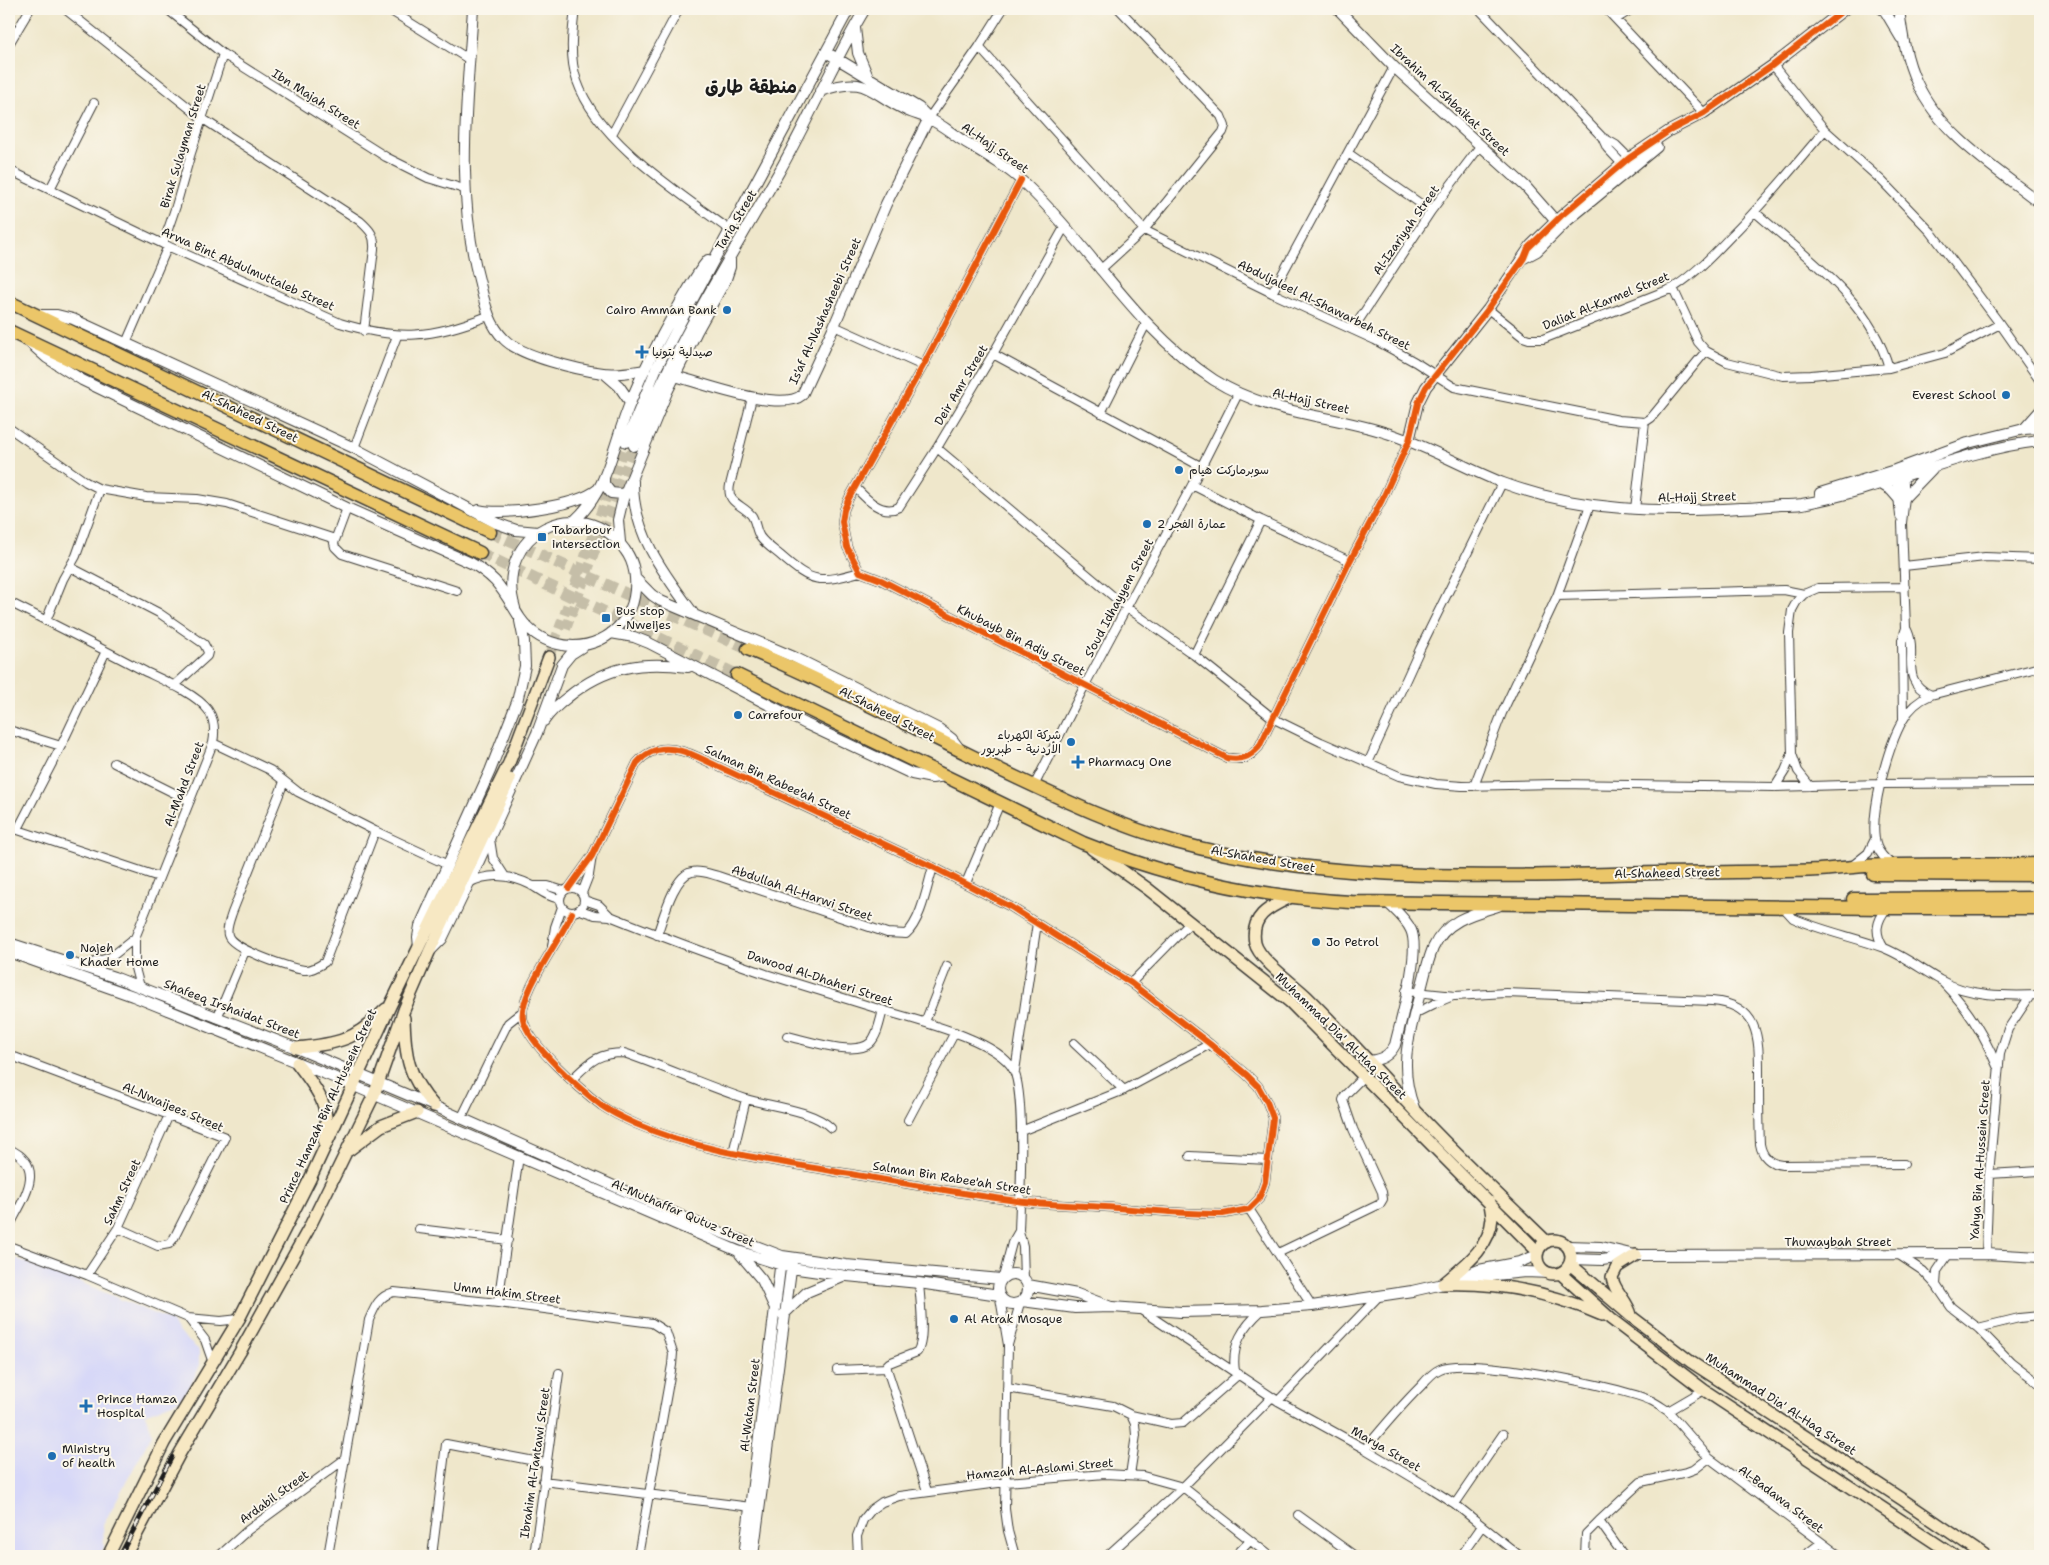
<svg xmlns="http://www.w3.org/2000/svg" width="2049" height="1565" font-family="'Shantell Sans','Playpen Sans Arabic',sans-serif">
<rect width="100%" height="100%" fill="#fbf7ec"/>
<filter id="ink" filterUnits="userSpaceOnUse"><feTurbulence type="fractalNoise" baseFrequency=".02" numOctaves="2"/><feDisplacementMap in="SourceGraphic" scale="10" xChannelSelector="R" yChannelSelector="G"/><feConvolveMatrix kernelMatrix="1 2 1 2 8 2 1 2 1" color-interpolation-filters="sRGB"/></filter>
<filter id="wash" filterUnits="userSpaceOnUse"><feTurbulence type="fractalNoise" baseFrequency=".0096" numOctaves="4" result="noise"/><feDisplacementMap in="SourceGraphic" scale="20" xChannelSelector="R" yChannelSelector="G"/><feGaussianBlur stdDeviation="1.12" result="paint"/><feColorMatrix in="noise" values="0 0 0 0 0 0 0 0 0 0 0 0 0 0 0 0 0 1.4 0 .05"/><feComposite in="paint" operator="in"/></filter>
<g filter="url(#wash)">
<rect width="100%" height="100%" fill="#efe7cb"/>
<!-- built -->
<path fill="#d6d7f8" d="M9 1256 73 1279 171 1321 178 1332 199 1350V1368L184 1398 145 1414 152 1434 103 1525 104 1547 100 1556H9Z"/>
</g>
<g filter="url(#ink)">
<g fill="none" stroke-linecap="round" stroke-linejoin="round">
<!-- tertiary-tunnel -->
<path stroke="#c5bea8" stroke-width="10" stroke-dasharray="10 5" stroke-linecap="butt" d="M566 629 634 446
M549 657 626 442"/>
<!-- trunk-tunnel -->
<path stroke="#c5bea8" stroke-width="12" stroke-dasharray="12 6" stroke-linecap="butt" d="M490 532 748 649
M480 553 737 675"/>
<!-- minor casing -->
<g stroke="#3c3a36" stroke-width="10">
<path id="minor" d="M65 9 203 119 360 221C370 230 375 235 374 249L364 331
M167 9 223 54 386 157 428 178 464 189
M388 9 470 60
M575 9C572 33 569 57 577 81 598 142 680 193 731 231
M1479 9 1602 137 1607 148 1624 166
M1606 9 1704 113
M1616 19 1632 9
M9 44 30 9
M979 47 1144 230 1272 293 1375 340 1415 362 1454 387 1619 420 1645 422 1651 418 1706 351
M1773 65 1825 130 1881 180 1931 232 2000 324 2040 381
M929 118 979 47 1003 9
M612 134 679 9
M1602 137 1616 145 1631 160
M1348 153 1431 211
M9 170 163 244 340 323C399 341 432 338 488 316
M1021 180 923 366 849 498 844 510 842 522 847 547 860 572 881 580 1227 758 1244 759 1252 754 1259 747 1350 561 1382 500 1409 441
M50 189 94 103
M1755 212C1806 257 1870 300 1889 368
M163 244 176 206 191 153 223 54
M1100 270 1144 230 1223 132 1225 126 1221 116 1119 9
M1673 288 1698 342 1706 351 1727 362 1783 376 1811 375 1889 368 1945 353 2000 324
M1272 293 1394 67
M1488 309 1523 337 1529 339H1543L1673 288C1696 273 1714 254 1733 234 1766 201 1795 165 1825 130
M834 326 923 366
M1353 329 1431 211 1481 145
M126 343 168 246
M993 354 1202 467
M752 398 730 485C726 504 743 504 752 516 756 523 756 531 760 537 765 544 774 550 780 555 813 584 819 583 860 572
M1101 413 1146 324
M9 428 86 482 100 489 146 497 197 499 227 504 335 539
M354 448 397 336
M937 448 1126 607 1194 655 1274 719 1321 742 1399 776 1436 784 1462 786 1557 784 1775 787 1880 784 2040 783
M1903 472 1905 497 1902 523 1906 628C1920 652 1897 680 1931 695
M1896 475 1900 516
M1192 485 1261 520 1350 561
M855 487C866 499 882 516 899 507L937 448 993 354 1065 226
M347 508 334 543 335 547 342 554 457 591
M1635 509 1645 422
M1904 566 1985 557 2040 559
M70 567 159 613 204 644 208 652 207 656 174 686
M1557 596 1784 590 1804 594
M9 602C55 625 101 648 146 672 165 681 196 694 208 710 215 720 215 732 213 743L135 938V968L140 987
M46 621 63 579 76 556 100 489
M1194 655 1261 520
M1903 719 1902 640 1906 628
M9 730 61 746
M213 743 270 770 298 792 375 831 448 865
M114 763 190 801
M1368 763 1420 649 1502 483
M284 782 232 913C230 919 226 929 228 935 231 949 290 968 304 970 311 971 319 966 325 962L375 831
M1034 786 1085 685 1192 485 1238 394
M1474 786 1502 713 1557 596 1590 505
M1810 786 1798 771 1792 754 1789 633 1792 610 1797 601 1804 594 1818 588 1905 587
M1775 787 1785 771 1792 754
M9 827 159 877
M18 829 61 746 106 651
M490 839 493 858 504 875
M1891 864C1885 859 1880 854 1877 847 1867 820 1888 745 1903 720 1909 709 1919 700 1931 695L2040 667
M1853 865 1868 853 1875 839
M469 883C490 872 511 875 531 885 541 891 548 897 560 899
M966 883 1000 803
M532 886H548L564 891
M560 900a12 12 0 1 1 24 0a12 12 0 1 1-24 0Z
M569 888 592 856 637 763C654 743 676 747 698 757L933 867 1011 907 1131 983 1210 1044 1247 1075 1258 1086 1267 1102 1273 1118 1265 1182 1259 1199 1249 1209 1223 1214C1184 1214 1144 1210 1105 1207 1076 1205 1046 1205 1017 1201 955 1193 894 1181 832 1171 766 1159 698 1151 636 1124 625 1119 612 1113 602 1106 581 1090 528 1044 523 1019 518 994 562 938 572 913
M582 893 589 875 592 856
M584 900 599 905 610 916
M1783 907 1793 918C1822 931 1854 937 1884 948 1904 956 1921 969 1940 980 1969 997 2007 996 2040 995
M580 910 595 915 610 916C662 937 714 956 766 974 805 986 843 998 882 1010 915 1020 996 1039 1013 1069 1026 1092 1020 1200 1019 1231L1023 1246 1024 1279
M657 935C663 919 674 875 692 872 700 870 710 874 718 876L887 933 906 934C921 921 927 887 933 867
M552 946 555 927 562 907
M1884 948C1874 933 1876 922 1887 908
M82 966 111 957 135 938
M1131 983 1191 922
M1944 984C1968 1008 1984 1035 1997 1066
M1406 991 1455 996 1506 993 1712 1001C1761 1005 1759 1040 1759 1078 1759 1100 1759 1122 1760 1144 1762 1156 1770 1164 1782 1165L1904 1164
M1414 1014 1434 1004 1453 996
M217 1018 245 951
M925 1022 947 966
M787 1036C806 1040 855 1057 870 1043 878 1035 880 1020 883 1010
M1074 1043 1124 1090
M9 1055 169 1115 225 1137 174 1238 169 1244 158 1246 118 1228
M1015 1071 1037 923
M571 1080C590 1062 597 1053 624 1053 665 1067 704 1085 746 1099 770 1106 813 1110 831 1128
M461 1119 502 1035 508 1023 523 1011
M908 1120 955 1032
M1021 1131 1124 1090 1210 1044
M9 1149C49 1167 22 1200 9 1227
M733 1153 746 1099
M1190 1156 1268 1160
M1989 1174 2040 1171
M1249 1209 1312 1306
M419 1229 508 1240
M9 1246 87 1275 188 1318 221 1321 239 1319
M1278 1253 1380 1204 1383 1199 1382 1192 1353 1129 1343 1100 1345 1095 1364 1076
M1986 1254 1989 1174 2000 1054 2008 1029 2030 996
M1899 1255 1923 1271 1936 1285 1951 1307 1978 1328 2011 1362 2040 1384
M87 1275 118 1228 169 1115
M1003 1277 1012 1243 1019 1231
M919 1283C920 1299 926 1340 917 1352L889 1363 886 1366 927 1491
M1936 1285 1937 1271 1948 1255
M1000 1298 1008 1345 1005 1509 1008 1531 1015 1556
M498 1303 519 1156
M1141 1310 1278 1401 1365 1449 1430 1488 1455 1504 1520 1556
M188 1318 205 1340 213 1363
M1978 1328 2019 1318 2040 1316
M1008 1345 1020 1303
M837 1370 887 1368
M1235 1371C1231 1345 1243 1327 1262 1310
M1007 1388 1113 1406 1131 1415 1135 1424 1136 1435 1130 1475
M1278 1401 1378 1297
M1131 1415 1171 1424 1183 1423 1239 1374
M1365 1449C1383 1427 1401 1406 1421 1386 1426 1380 1433 1372 1440 1369 1468 1356 1623 1387 1652 1401 1658 1404 1663 1408 1668 1411
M1709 1458 1840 1556
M543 1481 751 1507
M1455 1504 1503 1434
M1298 1515 1355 1556
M219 1556 248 1530 345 1459
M328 1556 369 1320C375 1306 379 1296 394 1292L498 1303 652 1323 666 1332 673 1353 672 1365 638 1556
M432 1556 446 1444 545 1463
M534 1556 559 1373
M858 1556 857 1536 863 1520 872 1509 882 1502 899 1496 1006 1482 1105 1474 1143 1476 1183 1487 1270 1556
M1107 1556 1183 1487 1272 1397
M1235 1556 1250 1541
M1461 1556 1482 1526
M1585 1556 1586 1534 1599 1521
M1624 1556 1599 1521 1641 1482 1687 1472 1695 1469 1709 1458 1668 1411 1704 1390
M1804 1556 1821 1543"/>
</g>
<!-- tertiary casing -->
<g stroke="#3c3a36" stroke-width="12">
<path id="tertiary" d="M473 9C467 101 455 193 480 284 485 304 489 324 504 339 520 356 579 370 603 373 616 375 632 372 645 370
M1338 9 1394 67 1525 186 1560 226
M1882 9 1885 11 1901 38
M1899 9C1902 34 1906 60 1917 83 1941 135 1997 169 2040 203
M855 28 858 53 868 77
M831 55 919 108 928 117
M820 91C869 74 868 93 908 111 914 114 921 115 927 118 940 123 951 133 962 140 983 153 1006 166 1024 183 1091 246 1135 329 1214 380 1270 415 1329 414 1390 434 1429 447 1465 468 1503 483 1578 511 1661 513 1740 508 1754 508 1768 506 1781 505 1788 505 1795 505 1802 504 1883 490 1958 450 2040 441
M1524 258 1537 251 1567 221 1657 147
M39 315H57L73 319 354 448 496 523 516 530 538 532
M29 342 47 358 82 380 347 508 471 563C480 568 487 573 495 581 505 592 512 606 520 618 538 644 572 653 600 640 617 632 631 615 634 597 637 581 635 563 625 550 581 488 492 534 515 608
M604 373 619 386 630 402
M675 376C701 383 781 413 802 395L834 326 886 204 929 118
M2024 429 2040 411
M1409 441 1418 403 1426 387 1488 309 1531 245 1561 216 1629 158 1669 131 1704 113 1773 65 1845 9
M626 442 657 367 680 323 849 9
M634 446C673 347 727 264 779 172 809 119 833 62 865 9
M604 478V484L611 493 622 494 627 491
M633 481C632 532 664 574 693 613
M1881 484 1891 490 1898 498
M1820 493 1895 470 1968 443 2024 429 2040 428
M1905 497 1932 469
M479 510C505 516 578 506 598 489
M574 521C609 490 613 443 631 401 644 368 661 336 679 305 688 290 696 274 708 260
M620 542 618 520 623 499 667 392 697 331 726 279 730 267V257
M636 579 652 595 661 601 794 657 939 729 952 739 961 751
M611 633 634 637 649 643 806 724 912 774 932 778 946 776
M544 721C550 711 559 704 568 697 606 666 641 661 688 667
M9 943 114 977 296 1048 434 1106 697 1223 782 1256 846 1265 1001 1279
M419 947 418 937 420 926 490 771 517 702 525 666 524 641 520 621
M431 950 442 939 469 883 537 733 562 665 571 654 582 647
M9 952 133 996 338 1079 738 1251 791 1268 847 1276 919 1283 999 1295
M1370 1061C1382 1059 1389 1056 1395 1045 1401 1019 1421 952 1411 930 1406 919 1396 911 1388 903
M1414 1108C1398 1066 1409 1035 1420 993 1424 978 1427 963 1433 948 1445 921 1471 914 1498 906
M1567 1246 1601 1247 1635 1255
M740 1254 762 1280 774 1306
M1571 1259 1602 1260 1636 1255 1986 1254 2040 1257
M998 1289a15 15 0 1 1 30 0a15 15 0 1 1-30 0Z
M1467 1278 1525 1272 1550 1273
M1028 1285 1077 1294 1111 1307
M1022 1301 1075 1308 1112 1307 1181 1312 1262 1310 1312 1306 1412 1291 1443 1284 1479 1270 1520 1262 1537 1255
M783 1315 807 1292 843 1277
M744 1556 781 1260
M753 1556 792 1262"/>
</g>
<!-- secondary casing -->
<g stroke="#3c3a36" stroke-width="14">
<path id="secondary" d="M1092 849 1148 889 1290 1002 1538 1252
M1291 897C1270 907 1250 915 1255 943 1259 960 1294 984 1307 997 1344 1034 1379 1072 1414 1110 1457 1156 1502 1198 1547 1242
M404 1018C405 1056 408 1077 434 1106
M296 1048C339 1044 355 1040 386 1009
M297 1063C315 1087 333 1107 324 1140
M349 1150 381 1126 417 1112
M1537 1257a17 17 0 1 1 34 0a17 17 0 1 1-34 0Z
M1570 1264 1632 1317 1691 1362 1903 1500 1985 1556
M1560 1273 1611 1319 1704 1390 1955 1556
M1443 1284C1498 1282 1550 1292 1602 1315
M1443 1284C1464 1266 1490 1248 1492 1218 1492 1213 1490 1207 1490 1202
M1631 1315C1628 1301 1613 1290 1612 1277L1617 1267 1636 1255
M108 1556 164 1443 239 1319 310 1179 391 1004 509 763 549 657
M125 1556 180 1453 240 1352 308 1230 374 1095 404 1010 430 950 510 779"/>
</g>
<!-- trunk casing -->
<g stroke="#3c3a36" stroke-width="15">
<path id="trunk" d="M9 302 490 532
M9 331 480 553
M748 649C839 687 926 735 1015 777 1068 802 1119 826 1176 842 1317 881 1465 877 1610 874 1680 872 1749 873 1819 870 1843 868 1868 865 1892 865 1942 864 1991 865 2040 864
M737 675 1083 843C1168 877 1259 897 1351 902L1887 908H2040
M1873 874 2040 875
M1853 899 2040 898"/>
</g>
<!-- minor -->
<use href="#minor" stroke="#fff" stroke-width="8"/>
<!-- tertiary -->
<use href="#tertiary" stroke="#fff" stroke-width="10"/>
<!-- secondary -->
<use href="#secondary" stroke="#f7e8c3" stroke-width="11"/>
<!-- trunk -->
<use href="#trunk" stroke="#ebc669" stroke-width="12"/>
<!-- rail casing -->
<g stroke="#1c1c1c" stroke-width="4.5">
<path id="rail" d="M120 1556 172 1457"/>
</g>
<!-- rail -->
<use href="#rail" stroke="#fbf7ec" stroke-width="2.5" stroke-dasharray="8" stroke-linecap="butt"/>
<!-- cycleway casing -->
<g stroke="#fbf7ec" stroke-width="9">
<path id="cycleway" d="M1021 180 923 366 849 498 844 510 842 522 847 547 860 572 881 580 1227 758C1241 760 1249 758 1259 747L1350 561 1382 500 1409 441 1418 403 1426 387 1488 309 1524 258 1528 248 1561 216 1629 158 1669 131 1704 113 1773 65 1845 9
M569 888 592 856 637 763C654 743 676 747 698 757L933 867 1011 907 1131 983 1210 1044 1247 1075 1258 1086 1267 1102 1273 1118 1265 1182 1259 1199 1249 1209 1223 1214C1184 1214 1144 1210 1105 1207 1076 1205 1046 1205 1017 1201 955 1193 894 1181 832 1171 766 1159 698 1151 636 1124 625 1119 612 1113 602 1106 581 1090 528 1044 523 1019 518 994 562 938 572 913"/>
</g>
<!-- cycleway -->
<use href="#cycleway" stroke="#e8590c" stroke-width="6"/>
</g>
</g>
<!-- markers -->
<g fill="#1f6fb2" stroke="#fbf7ec" stroke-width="2">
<circle cx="727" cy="310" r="5"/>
<path d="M639.5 344.5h5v5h5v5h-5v5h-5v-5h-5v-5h5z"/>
<circle cx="2006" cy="395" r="5"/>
<circle cx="1179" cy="470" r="5"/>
<circle cx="1147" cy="524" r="5"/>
<rect x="537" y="532" width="10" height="10" rx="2.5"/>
<rect x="601" y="613" width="10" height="10" rx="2.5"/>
<circle cx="738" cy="715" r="5"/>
<circle cx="1071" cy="742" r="5"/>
<path d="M1075.5 754.5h5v5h5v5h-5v5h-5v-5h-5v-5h5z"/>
<circle cx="1316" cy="942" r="5"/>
<circle cx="70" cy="955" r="5"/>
<circle cx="954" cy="1319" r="5"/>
<path d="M83.5 1398.5h5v5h5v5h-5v5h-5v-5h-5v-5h5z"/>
<circle cx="52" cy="1456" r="5"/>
</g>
<g text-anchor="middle" stroke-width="4" stroke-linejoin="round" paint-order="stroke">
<!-- street labels -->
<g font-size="12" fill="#1c1c1c" stroke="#fbf7ec">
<text transform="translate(316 99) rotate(32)" y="4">Ibn Majah Street</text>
<text transform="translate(1450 100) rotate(43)" y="4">Ibrahim Al-Shbaikat Street</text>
<text transform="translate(183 146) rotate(-73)" y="4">Birak Sulayman Street</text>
<text transform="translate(995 148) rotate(35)" y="4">Al-Hajj Street</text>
<text transform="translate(736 220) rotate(-59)" y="4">Tariq Street</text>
<text transform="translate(1406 230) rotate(-55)" y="4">Al-Izariyah Street</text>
<text transform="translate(248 269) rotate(24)" y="4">Arwa Bint Abdulmuttaleb Street</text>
<text transform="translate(1606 301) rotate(-22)" y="4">Daliat Al-Karmel Street</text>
<text transform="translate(1324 305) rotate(26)" y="4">Abduljaleel Al-Shawarbeh Street</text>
<text transform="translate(825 311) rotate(-66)" y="4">Is'af Al-Nashasheebi Street</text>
<text transform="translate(961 385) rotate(-59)" y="4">Deir Amr Street</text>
<text transform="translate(1311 401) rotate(13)" y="4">Al-Hajj Street</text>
<text transform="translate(250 416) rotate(26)" y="4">Al-Shaheed Street</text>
<text transform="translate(1697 497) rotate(-1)" y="4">Al-Hajj Street</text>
<text transform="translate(1119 598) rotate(-62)" y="4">S’oud Idhayyem Street</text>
<text transform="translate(1021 640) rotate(27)" y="4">Khubayb Bin Adiy Street</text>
<text transform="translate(887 714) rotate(27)" y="4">Al-Shaheed Street</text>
<text transform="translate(778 782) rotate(25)" y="4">Salman Bin Rabee'ah Street</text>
<text transform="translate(184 784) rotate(-69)" y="4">Al-Mahd Street</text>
<text transform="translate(1263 859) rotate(10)" y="4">Al-Shaheed Street</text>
<text transform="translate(1667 873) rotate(-1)" y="4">Al-Shaheed Street</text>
<text transform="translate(802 893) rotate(19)" y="4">Abdullah Al-Harwi Street</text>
<text transform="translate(820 978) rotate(18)" y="4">Dawood Al-Dhaheri Street</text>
<text transform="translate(232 1009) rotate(21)" y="4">Shafeeq Irshaidat Street</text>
<text transform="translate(1341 1036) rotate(44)" y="4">Muhammad Dia' Al-Haq Street</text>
<text transform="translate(328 1106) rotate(-65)" y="4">Prince Hamzah Bin Al-Hussein Street</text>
<text transform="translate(173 1107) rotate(23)" y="4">Al-Nwaijees Street</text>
<text transform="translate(1980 1160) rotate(-86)" y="4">Yahya Bin Al-Hussein Street</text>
<text transform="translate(952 1178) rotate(9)" y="4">Salman Bin Rabee'ah Street</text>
<text transform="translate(122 1192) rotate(-65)" y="4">Sahm Street</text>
<text transform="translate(683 1213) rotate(23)" y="4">Al-Muthaffar Qutuz Street</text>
<text x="1838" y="1246">Thuwaybah Street</text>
<text transform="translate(507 1293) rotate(7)" y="4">Umm Hakim Street</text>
<text transform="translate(1781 1404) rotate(33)" y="4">Muhammad Dia' Al-Haq Street</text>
<text transform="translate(750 1405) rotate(-83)" y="4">Al-Watan Street</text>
<text transform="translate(1386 1449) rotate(30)" y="4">Marya Street</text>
<text transform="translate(535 1463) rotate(-82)" y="4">Ibrahim Al-Tantawi Street</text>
<text transform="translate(1040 1469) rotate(-5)" y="4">Hamzah Al-Aslami Street</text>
<text transform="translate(274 1497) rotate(-36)" y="4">Ardabil Street</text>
<text transform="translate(1781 1499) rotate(37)" y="4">Al-Badawa Street</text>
</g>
<!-- poi labels -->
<g font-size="12" fill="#1c1c1c" stroke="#fbf7ec" text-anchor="start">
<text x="717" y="314" text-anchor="end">Cairo Amman Bank</text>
<text x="652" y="356">صيدلية بتونيا</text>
<text x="1996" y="399" text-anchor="end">Everest School</text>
<text x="1189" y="474">سوبرماركت هيام</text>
<text x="1157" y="528">عمارة الفجر 2</text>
<text x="552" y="534">Tabarbour<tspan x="552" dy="14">intersection</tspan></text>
<text x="616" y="615">Bus stop<tspan x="616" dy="14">- Nweijes</tspan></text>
<text x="748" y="719">Carrefour</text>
<text x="1061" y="739" text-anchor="end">شركة الكهرباء<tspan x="1061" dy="14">الأردنية - طبربور</tspan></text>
<text x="1088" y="766">Pharmacy One</text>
<text x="1326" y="946">Jo Petrol</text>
<text x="80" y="952">Najeh<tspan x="80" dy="14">Khader Home</tspan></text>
<text x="964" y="1323">Al Atrak Mosque</text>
<text x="97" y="1403">Prince Hamza<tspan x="97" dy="14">Hospital</tspan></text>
<text x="62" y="1453">Ministry<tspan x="62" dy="14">of health</tspan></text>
</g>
<!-- district labels -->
<g font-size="18" font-weight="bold" fill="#1c1c1c" stroke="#fbf7ec">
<text x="751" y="93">منطقة طارق</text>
</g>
</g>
<!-- margin -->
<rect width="2049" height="1565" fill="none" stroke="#fbf7ec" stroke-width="30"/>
</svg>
